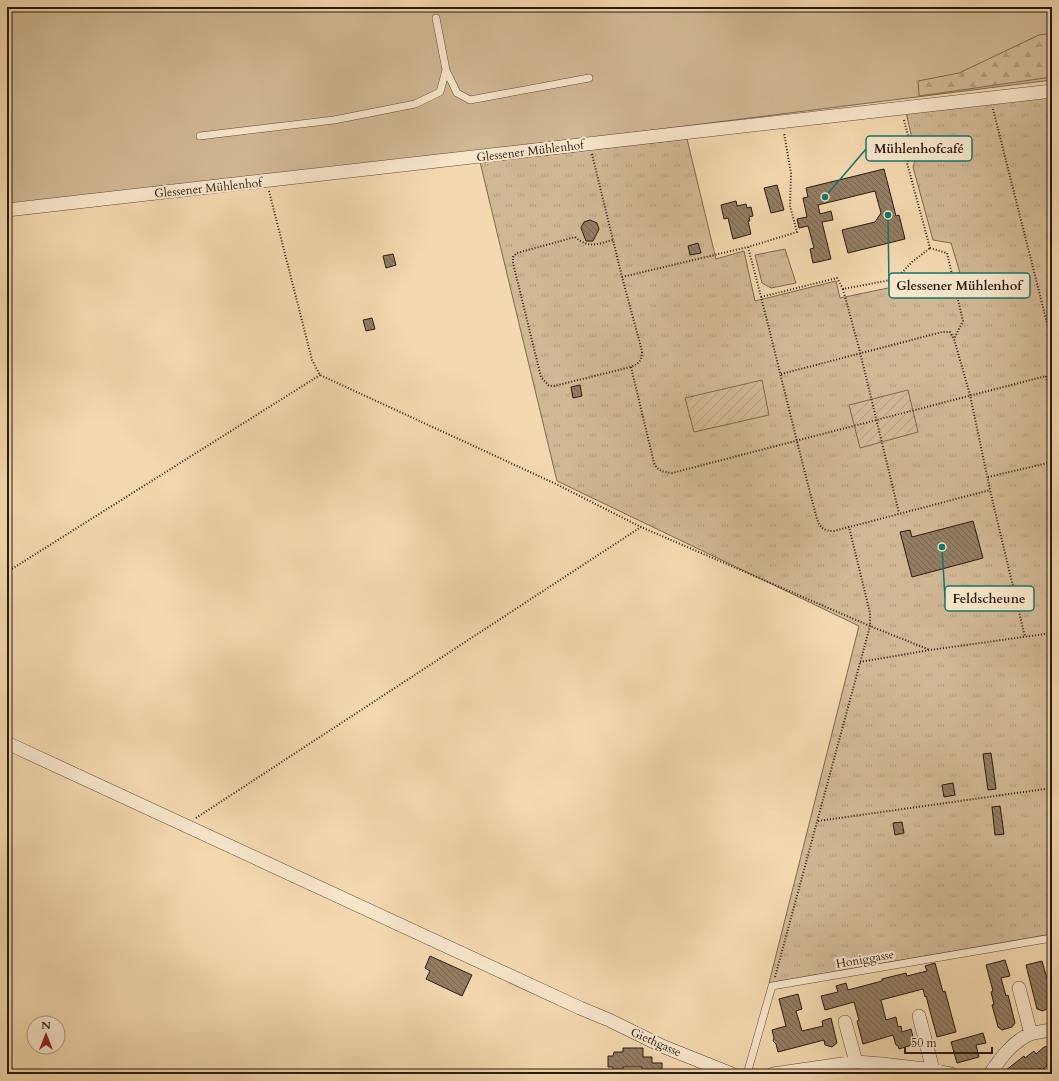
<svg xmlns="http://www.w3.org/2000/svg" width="1059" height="1081" font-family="Cardo,serif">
<defs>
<pattern id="forest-firs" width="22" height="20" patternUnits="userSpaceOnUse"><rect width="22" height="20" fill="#d1b894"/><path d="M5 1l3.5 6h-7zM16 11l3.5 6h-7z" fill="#b39e7f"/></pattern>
<pattern id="park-tufts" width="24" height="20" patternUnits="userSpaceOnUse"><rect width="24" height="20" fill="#d1b894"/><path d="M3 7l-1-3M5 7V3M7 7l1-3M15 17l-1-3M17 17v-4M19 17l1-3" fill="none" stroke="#b39e7f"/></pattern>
<pattern id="garden-furrows" width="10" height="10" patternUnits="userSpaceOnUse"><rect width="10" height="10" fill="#d1b894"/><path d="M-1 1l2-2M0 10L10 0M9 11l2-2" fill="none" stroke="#b39e7f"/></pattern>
<pattern id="building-back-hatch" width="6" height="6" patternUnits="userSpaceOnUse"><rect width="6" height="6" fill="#937d63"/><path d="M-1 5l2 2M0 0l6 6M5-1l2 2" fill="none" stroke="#786650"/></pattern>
</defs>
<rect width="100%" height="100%" fill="#f4d8af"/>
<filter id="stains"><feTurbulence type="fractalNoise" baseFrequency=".005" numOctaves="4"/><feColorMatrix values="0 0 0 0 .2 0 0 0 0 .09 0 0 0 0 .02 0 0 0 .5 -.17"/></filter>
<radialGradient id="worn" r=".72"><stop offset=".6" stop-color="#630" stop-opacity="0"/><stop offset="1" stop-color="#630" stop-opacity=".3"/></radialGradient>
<!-- grass -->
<path fill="#d1b894" stroke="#7d6a52" d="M7 7H1052V80L479 152 7 207Z"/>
<!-- forest -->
<path fill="url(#forest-firs)" stroke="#7d6a52" d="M1052 33V77L919 96 918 81 959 73 1039 35Z"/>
<!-- park -->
<path fill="url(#park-tufts)" stroke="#7d6a52" d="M1052 96V934L769 983 859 626 557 481 480 162 687 139 716 259 744 251 755 301 836 281 840 298 960 273 951 243 933 240 913 167 916 156 906 112Z
M785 249 796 283 771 288 762 283 755 255Z"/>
<!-- garden -->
<path fill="url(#garden-furrows)" stroke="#7d6a52" d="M762 380 769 415 694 432 685 398Z
M908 390 918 432 860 448 849 405Z"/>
<!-- building -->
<path fill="url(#building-back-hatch)" stroke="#291b11" d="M884 169 896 216 899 215 905 239 848 253 842 230 875 222 881 213 875 191 818 205 820 214 831 211 833 220 822 222 831 259 813 263 810 249 814 248 808 226 799 228 797 219 807 217 803 198 808 197 806 188Z
M777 185 784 210 771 213 764 188Z
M736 201 737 206 746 204 747 208 751 207 753 216 749 217 750 221H748L751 234 733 239 728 218 724 219 721 205Z
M590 220 597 223 599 229 593 241H586L581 228 584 222Z
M698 243 701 253 690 255 688 246Z
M393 254 396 265 386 268 383 256Z
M372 318 375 329 366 331 363 320Z
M580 385 582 396 573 398 571 387Z
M973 521 983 558 912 577 900 532 910 530 912 537Z
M991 753 996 789 988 790 983 754Z
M953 783 955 795 944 797 942 785Z
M1000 806 1004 834 995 835 992 807Z
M902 822 904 833 895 835 893 823Z
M430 956 472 975 462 996 426 979 430 971 425 968Z
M1005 960 1010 976 1001 978 1006 996 1008 995 1015 1023 1012 1027 1002 1030 998 1027 992 1005 994 1004 991 992 993 991 986 965Z
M1042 961 1047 979 1052 977V1006L1043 1011 1037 1009 1026 965Z
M935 963 943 992 945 991 956 1032 937 1037 926 996 925 997 923 989 881 1000 886 1020 896 1017 898 1027 901 1026 902 1032 911 1029 915 1044 899 1049 898 1046 896 1045 893 1035 863 1044 857 1021 859 1020 854 1002 825 1010 821 996 838 992 836 986 846 983 848 990 882 981V979L906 973 907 976 927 971 925 966Z
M798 994 802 1009 796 1011 802 1031 823 1026 822 1021 831 1018 837 1043 832 1047 825 1045 824 1040 778 1052 776 1044 773 1041 774 1038 772 1030 786 1026 779 999Z
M983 1033 986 1043 976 1045 979 1057 957 1063 951 1042Z
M1052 1046V1062L1042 1070 1040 1068 1033 1074H1001L1024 1056 1025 1058 1034 1051 1036 1054 1044 1047Z
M623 1048H643V1057H652V1063H662V1074H642V1067H623V1071H613V1067H608V1056H613L614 1052H623Z"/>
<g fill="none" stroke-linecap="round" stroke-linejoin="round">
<!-- lane casing -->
<g stroke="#5c4a38" stroke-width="8">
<path id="lane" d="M446 70 457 93 470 100 589 78
M200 136 334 120 415 104 440 92 446 70 436 18
M747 1074 772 986 1052 938"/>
</g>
<!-- street casing -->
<g stroke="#5c4a38" stroke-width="14">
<path id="street" d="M7 210 1052 91
M7 743 580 1008 609 1020 662 1046 732 1074
M1019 988 1031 1034
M919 1016 933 1070
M845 1022 856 1062
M773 1074 856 1062 882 1064 933 1070 951 1074
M990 1074C1000 1059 1012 1042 1030 1034 1036 1032 1045 1031 1052 1030"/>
</g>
<!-- path -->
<path stroke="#291b11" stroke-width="2" stroke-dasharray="1 2" stroke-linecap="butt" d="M993 109 1052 343
M904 120 911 147 907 163 930 248
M592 154 622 277 642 351C642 360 640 363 631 367L554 386H549L541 377 513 263V257L517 253 575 237C590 249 596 244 613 240
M269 191 312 360 320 375 556 484 641 527
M748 247C772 337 793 429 817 519 820 528 824 531 834 531L990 490
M930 248 947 253 963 321 954 339
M622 277 748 247 797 232 790 206 791 173 784 133
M843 289 860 352 899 513
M761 297 837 278 843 289 896 279 912 262 930 248
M631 367 654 463C658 471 663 472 672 473L1046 376 1052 404
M781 374 942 332H950L954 339 970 395 990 490 1025 637
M988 477 1052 462
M7 572 320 375
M860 662 930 650 1052 633
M196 818 641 527 870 626 930 650
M818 821 1052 788
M775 977 870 626V613L849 527"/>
<!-- lane -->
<use href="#lane" stroke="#f8e6cb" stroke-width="7"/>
<!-- street -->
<use href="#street" stroke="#f8e6cb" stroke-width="13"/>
</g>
<g text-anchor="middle" stroke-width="4" stroke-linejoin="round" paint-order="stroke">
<!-- street labels -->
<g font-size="12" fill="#291b11" stroke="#f8e6cb">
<text transform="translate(530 151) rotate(-7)" y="4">Glessener Mühlenhof</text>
<text transform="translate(208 188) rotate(-6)" y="4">Glessener Mühlenhof</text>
<text transform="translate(865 959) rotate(-10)" y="4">Honiggasse</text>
<text transform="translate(656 1042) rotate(24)" y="4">Giethgasse</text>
</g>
</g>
<!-- callouts -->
<path fill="none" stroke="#0f766e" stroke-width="1.5" d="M825 197L866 149M888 215L889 286M942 547L945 598"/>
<g fill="#0f766e" stroke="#f8e6cb" stroke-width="1.5">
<circle cx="825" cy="197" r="4"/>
<circle cx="888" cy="215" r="4"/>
<circle cx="942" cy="547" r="4"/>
</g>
<g fill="#f8e6cb" stroke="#0f766e" stroke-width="1.5">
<rect x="866" y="136" width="106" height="25" rx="4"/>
<rect x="889" y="273" width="141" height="25" rx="4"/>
<rect x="945" y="586" width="89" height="25" rx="4"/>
</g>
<g font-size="13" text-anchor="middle" font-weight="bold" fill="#291b11">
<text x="919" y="153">Mühlenhofcafé</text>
<text x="959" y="290">Glessener Mühlenhof</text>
<text x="989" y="603">Feldscheune</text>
</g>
<!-- margin -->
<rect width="1059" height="1081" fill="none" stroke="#f4d8af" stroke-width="24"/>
<rect x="8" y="8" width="1043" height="1065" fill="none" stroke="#291b11" stroke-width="2"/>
<rect x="12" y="12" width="1035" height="1057" fill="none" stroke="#291b11"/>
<!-- north arrow -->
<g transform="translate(46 1035)"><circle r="19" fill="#f8e6cb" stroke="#a59581"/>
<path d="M0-3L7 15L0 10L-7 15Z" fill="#8f2418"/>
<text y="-6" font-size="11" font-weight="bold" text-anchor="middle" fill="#291b11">N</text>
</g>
<!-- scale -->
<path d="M905 1047v6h87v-6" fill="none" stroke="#291b11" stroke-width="2"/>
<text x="911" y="1047" font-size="12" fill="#291b11" stroke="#f8e6cb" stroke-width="3" paint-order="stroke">50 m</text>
<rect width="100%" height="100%" filter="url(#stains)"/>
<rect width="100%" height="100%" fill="url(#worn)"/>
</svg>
